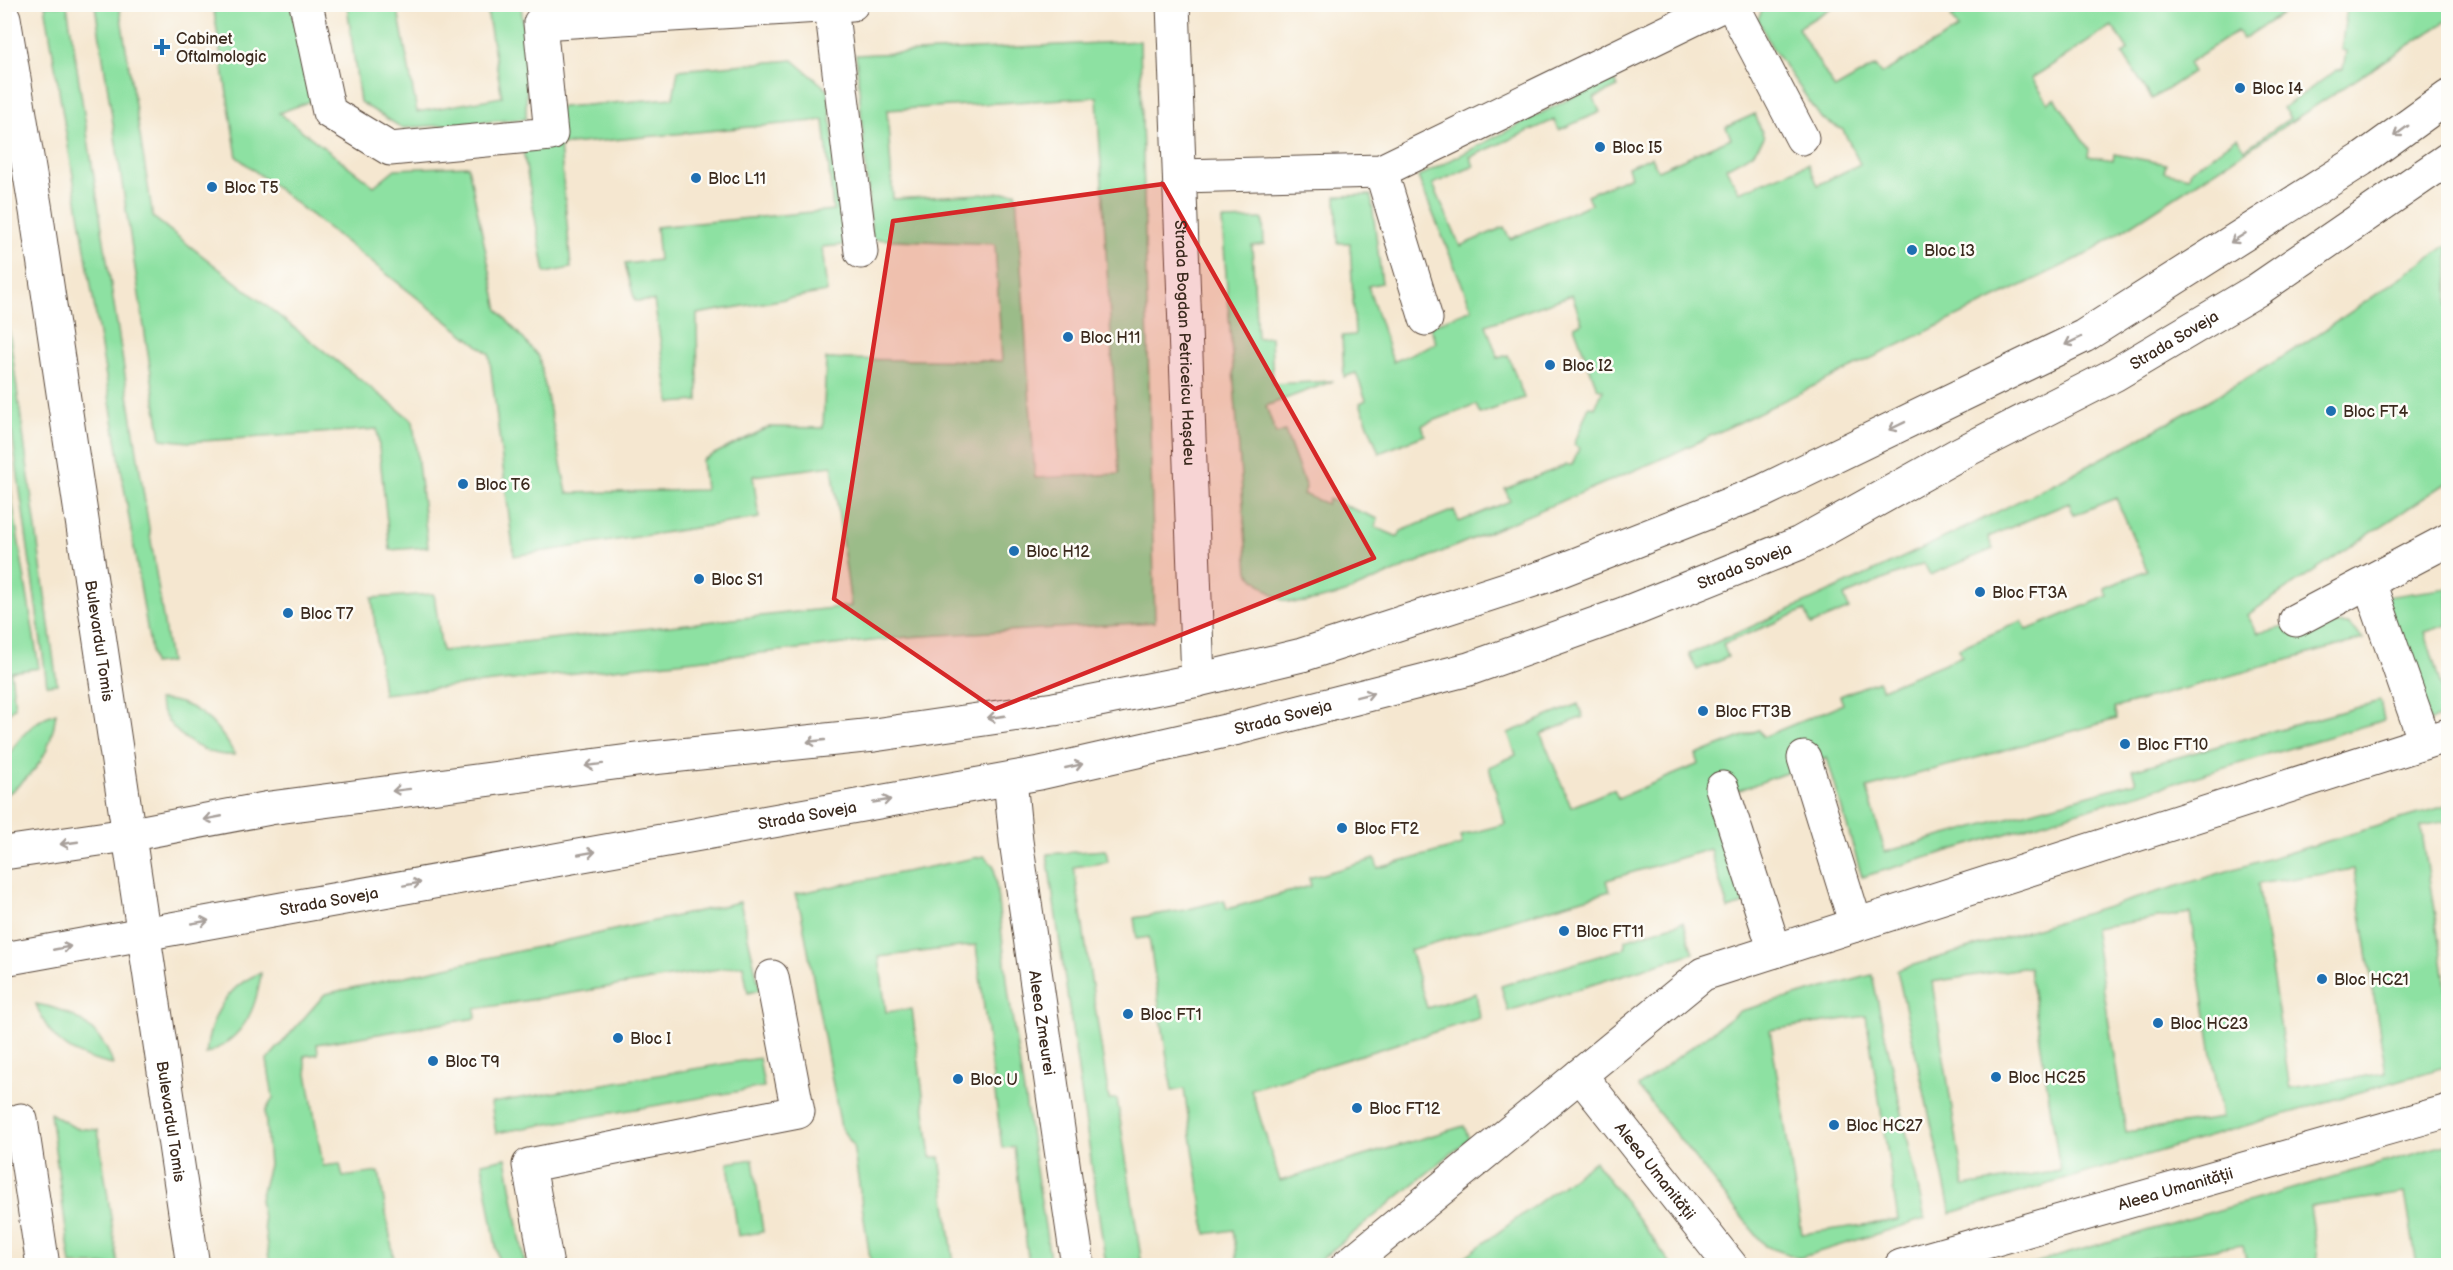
<svg xmlns="http://www.w3.org/2000/svg" width="2453" height="1270" font-family="'Balsamiq Sans',sans-serif">
<rect width="100%" height="100%" fill="#fdfcf7"/>
<filter id="ink" filterUnits="userSpaceOnUse"><feTurbulence type="fractalNoise" baseFrequency=".0167" numOctaves="2"/><feDisplacementMap in="SourceGraphic" scale="12" xChannelSelector="R" yChannelSelector="G"/><feConvolveMatrix kernelMatrix="1 2 1 2 8 2 1 2 1" color-interpolation-filters="sRGB"/></filter>
<filter id="wash" filterUnits="userSpaceOnUse"><feTurbulence type="fractalNoise" baseFrequency=".008" numOctaves="4" result="noise"/><feDisplacementMap in="SourceGraphic" scale="24" xChannelSelector="R" yChannelSelector="G"/><feGaussianBlur stdDeviation="1.35" result="paint"/><feColorMatrix in="noise" values="0 0 0 0 0 0 0 0 0 0 0 0 0 0 0 0 0 1.4 0 .05"/><feComposite in="paint" operator="in"/></filter>
<g filter="url(#wash)">
<rect width="100%" height="100%" fill="#f5e7d0"/>
<!-- green -->
<path fill="#8de1a2" stroke="#648660" stroke-width="1.5" fill-rule="evenodd" d="M2354 4 2448 5V20L2085 255 1671 455 1342 594C1290 606 1287 611 1248 572L1222 220 1263 219 1264 244 1252 246 1257 338 1271 337 1273 384 1333 381 1266 406 1276 434 1285 431 1306 488 1303 494 1327 504 1329 499 1378 519 1375 527 1398 537 1401 531 1454 510 1459 522 1510 501 1505 489 1566 465H1572L1579 448 1574 445 1589 406 1595 408 1603 390 1597 388 1574 326 1582 323 1572 295 1486 325 1498 358 1508 355 1524 398 1480 414 1476 405 1422 425 1425 435 1379 453 1360 403 1366 400 1356 373 1344 377 1342 336 1355 335 1350 243H1338L1336 196 1371 195 1382 283 1368 286 1393 362 1436 343 1430 326 1472 309 1418 177 1613 76 1618 87 1594 98 1600 112 1559 130 1554 120 1470 157 1474 166 1433 184 1460 246 1504 227 1510 239 1591 204 1587 195 1631 176 1628 167 1651 157 1658 170 1731 138 1726 127 1755 114 1764 138 1753 153 1726 168 1739 192 1808 164 1818 185 1860 164 1843 130 1821 118 1771 46 1758 19 1764 5H1836L1798 28 1835 89 1875 66 1881 74 1958 29 1951 17 1973 5H2275L2282 14 2243 39 2237 31 2188 63 2193 72 2152 99 2123 54 2128 50 2112 26 2032 78 2048 103 2055 98 2089 149 2088 156 2113 160 2114 154 2166 164 2164 172 2189 177 2191 170 2237 138 2245 149 2290 118 2283 108 2337 70 2343 69 2346 51 2341 50 2347 8 2353 9Z
M45 5H67L170 662 153 664Z
M95 5H119L153 217 413 421 428 547 390 550 377 429 189 442 161 439Z
M213 5H291L311 101 279 113 374 186 395 169 468 166 498 310 539 357 567 493 705 490 702 460 769 427 823 428 826 359 1002 361 995 244 872 239 856 55 1140 41 1155 622 908 637 383 694 372 598 434 594 442 651 851 606 832 466 753 476 759 518 514 556 489 354 237 157ZM1097 97 1119 474 1035 478 1016 192 893 199 887 110Z
M347 5H397L417 112 502 97 486 5H521L527 57 526 119 402 128 360 102Z
M793 60 828 90 844 245 822 247 827 292 697 314 698 401 670 403 654 301H635L625 264 659 260 656 227 833 210 824 120 560 145 571 268 545 273 523 150 562 107 673 98 678 70Z
M2448 245V482L2247 615 2258 633 2310 622 2348 624 2363 639 2114 708 2117 719 1867 788 1885 852 2136 782 2132 770 2380 701 2384 720 1862 877 1827 758 1715 799 1744 904 1728 909 1710 849 1607 880 1610 891 1410 950 1427 1008 1476 993 1480 1018 1251 1089 1280 1181 1464 1126 1469 1139 1314 1265H1238L1233 1230 1206 1234 1184 1089 1172 1091 1149 937 1137 939 1134 918 1185 910 1224 900 1227 909 1311 886 1309 878 1375 859 1378 868 1462 845 1460 836 1505 824 1489 767 1516 755 1508 733 1578 704 1583 717 1541 734 1571 807 1614 789 1618 798 1699 764 1696 755 1759 730 1763 737 1843 704 1840 696 1878 681 1882 689 1962 656 1959 648 2022 621 2027 630 2108 596 2105 588 2147 570 2116 498 2074 515 2069 503 1988 537 1993 549 1930 575 1924 563 1844 596 1849 609 1811 625 1805 610 1723 644 1728 657 1697 670 1689 654C1884 570 2077 478 2259 371 2324 333 2386 287 2448 245Z
M4 312 7 315 57 684 47 685 5 382Z
M4 450 39 668 11 672 15 707 5 716Z
M2448 588V625L2425 632 2444 697H2448V714L2429 721 2385 597Z
M158 700C195 699 219 725 235 755 201 757 167 731 158 700Z
M56 713C51 753 38 772 5 796 4 788 4 779 4 772 7 748 32 720 56 713Z
M2448 805V821L2421 826 2448 1000V1066L1951 1213 1897 970ZM2354 869 2386 1073 2290 1088 2258 884ZM2190 913 2222 1118 2126 1132 2094 928ZM2029 967 2060 1171 1964 1186 1932 982Z
M1106 850 1108 862 1074 867 1109 1099H1117L1142 1265H1106L1047 854Z
M984 856 994 866 1009 997 1051 1265H1029L1014 1147 1002 1148 976 945 879 957 886 1012 912 1009 931 1157H940L954 1265H871L853 1145 841 1128 801 913 795 894Z
M740 902 760 990 748 993 743 965 475 1009 476 1018 317 1044 318 1054 304 1056 323 1166 340 1164 343 1177 379 1172 395 1265H270L260 1199 269 1165 265 1112 273 1098 267 1060 325 994Z
M1683 922 1693 953 1508 1011 1501 986 1625 948V940Z
M261 973C256 1012 243 1038 206 1054 209 1020 226 985 261 973Z
M1872 975 1925 1219 1799 1258 1765 1246 1638 1087 1740 1011ZM1866 1016 1898 1220 1802 1234 1770 1030Z
M36 1004C70 1009 103 1029 113 1065 74 1057 50 1043 36 1004Z
M759 1058 764 1087 496 1133 491 1103Z
M50 1113 75 1128 98 1130 118 1265H71Z
M2448 1144V1265H2417L2405 1193 2310 1207 2319 1265H2247L2243 1245 2148 1259V1265H2028Z
M506 1158 525 1265H499L482 1163Z
M753 1159 763 1232 738 1236 728 1163Z
M1595 1161 1672 1265H1454Z"/>
</g>
<g filter="url(#ink)">
<g fill="none" stroke-linecap="round" stroke-linejoin="round">
<!-- minor casing -->
<g stroke="#574639" stroke-width="35">
<g id="minor">
<path d="M306 4 329 112 390 149 551 134 540 23 852 4"/>
<path id="s1" d="M1173 4 1198 680"/>
<path d="M1732 4 1802 138"/>
<path d="M831 6 861 252"/>
<path d="M1381 171 1426 319"/>
<path d="M1180 176 1381 171 1725 4"/>
<path d="M2369 582 2425 742"/>
<path d="M2296 620 2448 540"/>
<path d="M1804 758 1856 925"/>
<path id="s2" d="M1010 779 1016 841 1078 1266"/>
<path d="M1722 788 1775 951"/>
<path id="s3" d="M1580 1075 1731 1266"/>
<path d="M21 1120 43 1266"/>
<path d="M547 1266 529 1165 798 1112 772 977"/>
<path d="M1347 1266 1703 974 2448 735"/>
<path id="s4" d="M1901 1266 2448 1111"/>
</g>
</g>
<!-- major casing -->
<g stroke="#574639" stroke-width="35">
<g id="major">
<path id="s5" d="M4 18 36 211 193 1266"/>
<path d="M4 853 127 835 270 808 652 758 874 735 1054 709 1198 680 1302 655 1549 575 1763 491 2084 336 2361 160 2448 97"/>
<path id="s6" d="M4 959 1040 773 1234 729 1469 669 1623 614 1800 543 1959 454 2114 375 2257 290 2448 159"/>
</g>
</g>
<!-- minor -->
<use href="#minor" stroke="#fff" stroke-width="33"/>
<!-- major -->
<use href="#major" stroke="#fff" stroke-width="33"/>
</g>
<!-- one-way arrows -->
<defs><path id="oneway-shaft" d="M-6 0H5M1.5-3L5.5 0L1.5 3" fill="none" stroke-width="1.6" stroke-linecap="round" stroke-linejoin="round" transform="scale(1.5)"/></defs>
<g stroke="#a79f9a">
<use href="#oneway-shaft" transform="translate(2401 131) rotate(144)"/>
<use href="#oneway-shaft" transform="translate(2238 238) rotate(148)"/>
<use href="#oneway-shaft" transform="translate(2073 341) rotate(154)"/>
<use href="#oneway-shaft" transform="translate(1897 426) rotate(154)"/>
<use href="#oneway-shaft" transform="translate(1365 695) rotate(-14)"/>
<use href="#oneway-shaft" transform="translate(996 717) rotate(172)"/>
<use href="#oneway-shaft" transform="translate(816 741) rotate(174)"/>
<use href="#oneway-shaft" transform="translate(594 765) rotate(173)"/>
<use href="#oneway-shaft" transform="translate(1074 766) rotate(-13)"/>
<use href="#oneway-shaft" transform="translate(401 790) rotate(173)"/>
<use href="#oneway-shaft" transform="translate(882 801) rotate(-10)"/>
<use href="#oneway-shaft" transform="translate(213 818) rotate(169)"/>
<use href="#oneway-shaft" transform="translate(69 843) rotate(172)"/>
<use href="#oneway-shaft" transform="translate(587 853) rotate(-10)"/>
<use href="#oneway-shaft" transform="translate(412 884) rotate(-10)"/>
<use href="#oneway-shaft" transform="translate(200 922) rotate(-10)"/>
<use href="#oneway-shaft" transform="translate(62 948) rotate(-11)"/>
</g>
</g>
<!-- marked area -->
<path fill="#d62828" fill-opacity="0.2" stroke="#d62828" stroke-width="4.5" stroke-linejoin="round" d="M1163 184 1374 558 995 709 834 599 893 221Z"/>
<!-- markers -->
<g fill="#1f6fb2" stroke="#fdfcf7" stroke-width="2">
<path d="M159 38h6v6h6v6h-6v6h-6v-6h-6v-6h6z"/>
<circle cx="2240" cy="88" r="6"/>
<circle cx="1600" cy="147" r="6"/>
<circle cx="696" cy="178" r="6"/>
<circle cx="212" cy="187" r="6"/>
<circle cx="1912" cy="250" r="6"/>
<circle cx="1068" cy="337" r="6"/>
<circle cx="1550" cy="365" r="6"/>
<circle cx="2331" cy="411" r="6"/>
<circle cx="463" cy="484" r="6"/>
<circle cx="1014" cy="551" r="6"/>
<circle cx="699" cy="579" r="6"/>
<circle cx="1980" cy="592" r="6"/>
<circle cx="288" cy="613" r="6"/>
<circle cx="1703" cy="711" r="6"/>
<circle cx="2125" cy="744" r="6"/>
<circle cx="1342" cy="828" r="6"/>
<circle cx="1564" cy="931" r="6"/>
<circle cx="2322" cy="979" r="6"/>
<circle cx="1128" cy="1014" r="6"/>
<circle cx="2158" cy="1023" r="6"/>
<circle cx="618" cy="1038" r="6"/>
<circle cx="433" cy="1061" r="6"/>
<circle cx="1996" cy="1077" r="6"/>
<circle cx="958" cy="1079" r="6"/>
<circle cx="1357" cy="1108" r="6"/>
<circle cx="1834" cy="1125" r="6"/>
</g>
<g text-anchor="middle" stroke-width="5" stroke-linejoin="round" paint-order="stroke">
<!-- poi labels -->
<g font-size="16" fill="#3b2a1e" stroke="#fdfcf7" text-anchor="start">
<text x="176" y="44">Cabinet<tspan x="176" dy="18">Oftalmologic</tspan></text>
<text x="2252" y="94">Bloc I4</text>
<text x="1612" y="153">Bloc I5</text>
<text x="708" y="184">Bloc L11</text>
<text x="224" y="193">Bloc T5</text>
<text x="1924" y="256">Bloc I3</text>
<text x="1080" y="343">Bloc H11</text>
<text x="1562" y="371">Bloc I2</text>
<text x="2343" y="417">Bloc FT4</text>
<text x="475" y="490">Bloc T6</text>
<text x="1026" y="557">Bloc H12</text>
<text x="711" y="585">Bloc S1</text>
<text x="1992" y="598">Bloc FT3A</text>
<text x="300" y="619">Bloc T7</text>
<text x="1715" y="717">Bloc FT3B</text>
<text x="2137" y="750">Bloc FT10</text>
<text x="1354" y="834">Bloc FT2</text>
<text x="1576" y="937">Bloc FT11</text>
<text x="2334" y="985">Bloc HC21</text>
<text x="1140" y="1020">Bloc FT1</text>
<text x="2170" y="1029">Bloc HC23</text>
<text x="630" y="1044">Bloc I</text>
<text x="445" y="1067">Bloc T9</text>
<text x="2008" y="1083">Bloc HC25</text>
<text x="970" y="1085">Bloc U</text>
<text x="1369" y="1114">Bloc FT12</text>
<text x="1846" y="1131">Bloc HC27</text>
</g>
<!-- street labels -->
<g font-size="16" fill="#3b2a1e" stroke="#fdfcf7">
<text dy="6" stroke="none"><textPath href="#s6" startOffset="2274">Strada Soveja</textPath></text>
<text dy="6" stroke="none"><textPath href="#s1" startOffset="339">Strada Bogdan Petriceicu Hașdeu</textPath></text>
<text dy="6" stroke="none"><textPath href="#s6" startOffset="1788">Strada Soveja</textPath></text>
<text dy="6" stroke="none"><textPath href="#s5" startOffset="630">Bulevardul Tomis</textPath></text>
<text dy="6" stroke="none"><textPath href="#s6" startOffset="1302">Strada Soveja</textPath></text>
<text dy="6" stroke="none"><textPath href="#s6" startOffset="816">Strada Soveja</textPath></text>
<text dy="6" stroke="none"><textPath href="#s6" startOffset="330">Strada Soveja</textPath></text>
<text dy="6" stroke="none"><textPath href="#s2" startOffset="246">Aleea Zmeurei</textPath></text>
<text dy="6" stroke="none"><textPath href="#s5" startOffset="1116">Bulevardul Tomis</textPath></text>
<text dy="6" stroke="none"><textPath href="#s3" startOffset="122">Aleea Umanității</textPath></text>
<text dy="6" stroke="none"><textPath href="#s4" startOffset="285">Aleea Umanității</textPath></text>
</g>
</g>
<!-- margin -->
<rect width="2453" height="1270" fill="none" stroke="#fdfcf7" stroke-width="24"/>
</svg>
